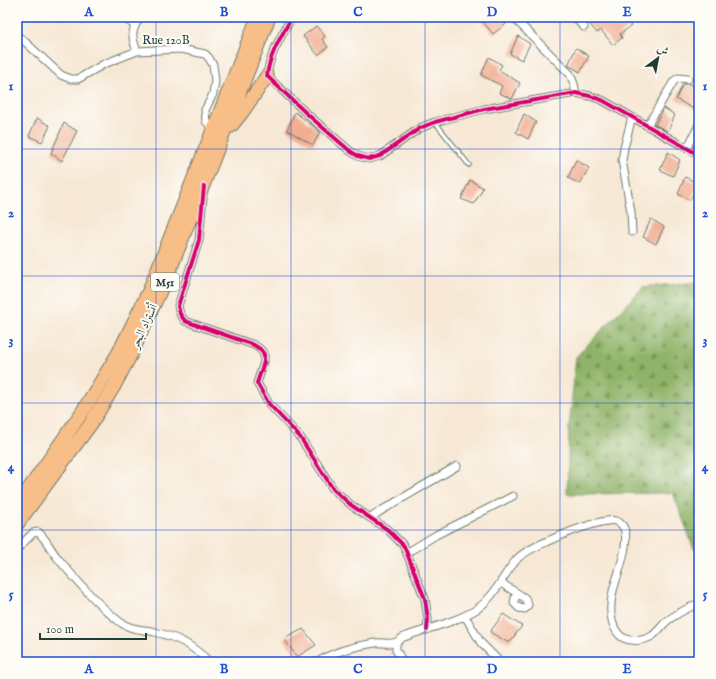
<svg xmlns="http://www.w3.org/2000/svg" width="716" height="679" font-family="'IM FELL English',Amiri,serif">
<defs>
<pattern id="forest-firs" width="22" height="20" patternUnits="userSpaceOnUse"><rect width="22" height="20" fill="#8fb368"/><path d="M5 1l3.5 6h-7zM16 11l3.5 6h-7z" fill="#749356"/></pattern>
</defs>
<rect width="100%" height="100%" fill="#fdfcf7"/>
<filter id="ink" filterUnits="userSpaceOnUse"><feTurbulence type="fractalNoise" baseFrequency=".025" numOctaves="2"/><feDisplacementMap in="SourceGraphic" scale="8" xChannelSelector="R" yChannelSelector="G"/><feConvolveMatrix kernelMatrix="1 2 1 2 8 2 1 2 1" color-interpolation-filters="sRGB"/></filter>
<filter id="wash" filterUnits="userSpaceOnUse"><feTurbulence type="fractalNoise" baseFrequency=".012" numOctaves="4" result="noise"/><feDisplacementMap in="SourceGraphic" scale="16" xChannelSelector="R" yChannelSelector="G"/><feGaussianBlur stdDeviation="0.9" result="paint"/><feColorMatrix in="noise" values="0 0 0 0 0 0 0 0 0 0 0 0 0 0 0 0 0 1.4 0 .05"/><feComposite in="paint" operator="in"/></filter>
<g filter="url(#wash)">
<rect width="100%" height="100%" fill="#f7e8d5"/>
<!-- forest -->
<path fill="url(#forest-firs)" stroke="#57784e" d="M699 282V549H694L673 493 567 494 569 428 576 357 643 287Z"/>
<g id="blocks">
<!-- building -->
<path fill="#f2ae92" d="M479 17H500L506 24 493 34Z
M584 17H626L631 26 620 34 622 38 613 45 601 30 597 33Z
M316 26 325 36 322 39 328 47 318 55 303 36Z
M518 36 530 44 522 60 510 54Z
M576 48 589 56 580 72 568 65Z
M489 57 502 65 499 70 520 83 512 99 499 93 502 86 481 75Z
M683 84H689L699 90V112L676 99Z
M664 108 675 115 668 131 655 125Z
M295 112 320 132 313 145 287 130Z
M524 114 536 122 528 139 516 132Z
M37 118 50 126 42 142 29 136Z
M64 123 77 131 62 161 51 153Z
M668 152 680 160 673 176 660 170Z
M576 160 589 168 580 184 568 178Z
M685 177 699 184 690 200 678 194Z
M470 180 483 188 474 204 461 199Z
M651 219 664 227 656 244 643 237Z
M503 614 522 626 509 643 490 632Z
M303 629 316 645 297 657 284 639Z"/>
</g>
</g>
<g filter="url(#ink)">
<use href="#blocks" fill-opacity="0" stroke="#6b796c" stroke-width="1"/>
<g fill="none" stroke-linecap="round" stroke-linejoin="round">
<!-- service casing -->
<g stroke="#6b796c" stroke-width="5.5">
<path id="service" d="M120 17 134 27
M435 122 469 165"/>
</g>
<!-- minor casing -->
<g stroke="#6b796c" stroke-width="9">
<path id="minor" d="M292 17C282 35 269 55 267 76L307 114 350 151 358 156 369 159 380 156 420 128 435 122 484 109 576 93 590 96 602 100 699 155
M513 17 570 74 574 84 576 93
M574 17 584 27
M17 36 22 39 61 75 71 79H78L104 64 137 51 181 49 205 54 209 58 213 65 215 81 213 94 205 110 206 121 213 130
M137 51C131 36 131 31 140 17
M647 126 674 81 678 78 688 79
M687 149 699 125
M203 197 199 240 178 306 180 314 185 321 254 345 260 349 264 354V362L257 383 269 404 300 437 333 489 351 505 388 530 404 546 425 599 428 619 427 630
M632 232 631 212 622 160 624 148 632 117
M371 518 379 512 457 466
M17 549 33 533 38 532C46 539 50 548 56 556 74 578 98 605 120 622 130 630 143 629 155 632 180 638 191 645 210 662
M408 552 436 535 513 496
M501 583 525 598 528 605 525 609 519 608 514 603 516 593
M465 616 481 643 500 662
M396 642V650L403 662
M318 662C334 651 356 646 375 643 381 642 391 645 396 642 399 641 401 638 404 637 428 628 454 623 477 609 496 596 503 574 518 558 530 546 601 517 616 521 638 528 616 577 613 591 610 604 609 620 617 632 624 643 642 642 652 636 658 632 662 625 667 621 677 613 688 608 699 603"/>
</g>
<!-- motorway casing -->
<g stroke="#6b796c" stroke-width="15">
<path id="motorway" d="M231 126 243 111 267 76
M17 506 83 411 118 354 149 291 258 17
M17 524 90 425 114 386 131 354 171 267 269 17"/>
</g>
<!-- service -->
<use href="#service" stroke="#fff" stroke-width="3.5"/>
<!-- minor -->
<use href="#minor" stroke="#fff" stroke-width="7"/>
<!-- motorway -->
<use href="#motorway" stroke="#f7be87" stroke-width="13"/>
<!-- cycleway casing -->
<g stroke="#fdfcf7" stroke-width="6">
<path id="cycleway" d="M292 17C282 35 269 55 267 76L307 114 350 151 358 156 369 159 380 156 420 128 435 122 484 109 576 93 590 96 602 100 699 155
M204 186 199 240 178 306 180 314 185 321 254 345 260 349 264 354V362L257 383 269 404 300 437 333 489 351 505 388 530 404 546 425 599 428 619 427 630"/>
</g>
<!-- cycleway -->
<use href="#cycleway" stroke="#d6006c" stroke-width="4"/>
</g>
</g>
<!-- grid -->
<path fill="none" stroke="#1d4ed8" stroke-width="1" stroke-opacity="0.55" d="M156 17V662M291 17V662M425 17V662M560 17V662M17 149H699M17 276H699M17 403H699M17 530H699"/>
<g text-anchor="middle" stroke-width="4" stroke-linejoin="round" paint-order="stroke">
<!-- shield labels -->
<rect fill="#fdfcf7" stroke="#62766e" stroke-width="1" x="151" y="273" width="28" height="18" rx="3"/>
<g font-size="11" font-weight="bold" fill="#1f3d34">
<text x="165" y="286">M51</text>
</g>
<!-- street labels -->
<g font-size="12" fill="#1f3d34" stroke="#fdfcf7">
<text x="166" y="44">Rue 120B</text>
<text transform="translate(144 326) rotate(-65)" y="4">أتستراد البحر</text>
</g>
</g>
<!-- margin -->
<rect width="716" height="679" fill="none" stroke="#fdfcf7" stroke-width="44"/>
<!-- north arrow -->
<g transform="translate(658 58) rotate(32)" stroke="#fdfcf7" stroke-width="3" paint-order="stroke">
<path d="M0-3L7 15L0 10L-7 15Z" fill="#1f3d34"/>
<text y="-6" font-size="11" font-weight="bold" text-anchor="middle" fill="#1f3d34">ش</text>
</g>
<!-- scale -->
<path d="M40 633v6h106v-6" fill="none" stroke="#1f3d34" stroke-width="2"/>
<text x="46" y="633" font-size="12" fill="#1f3d34" stroke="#fdfcf7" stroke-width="3" paint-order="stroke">100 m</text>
<rect x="22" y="22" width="672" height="635" fill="none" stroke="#1d4ed8" stroke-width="1.5"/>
<g font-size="13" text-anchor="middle" font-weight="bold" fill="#1d4ed8">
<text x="89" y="16">A</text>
<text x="224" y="16">B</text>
<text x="358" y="16">C</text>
<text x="492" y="16">D</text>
<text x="627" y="16">E</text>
<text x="11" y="90">1</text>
<text x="705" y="90">1</text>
<text x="11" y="217">2</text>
<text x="705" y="217">2</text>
<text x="11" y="344">3</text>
<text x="705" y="344">3</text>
<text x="11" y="471">4</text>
<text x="705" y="471">4</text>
<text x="11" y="598">5</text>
<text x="705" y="598">5</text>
<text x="89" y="673">A</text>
<text x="224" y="673">B</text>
<text x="358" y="673">C</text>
<text x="492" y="673">D</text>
<text x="627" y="673">E</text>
</g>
</svg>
